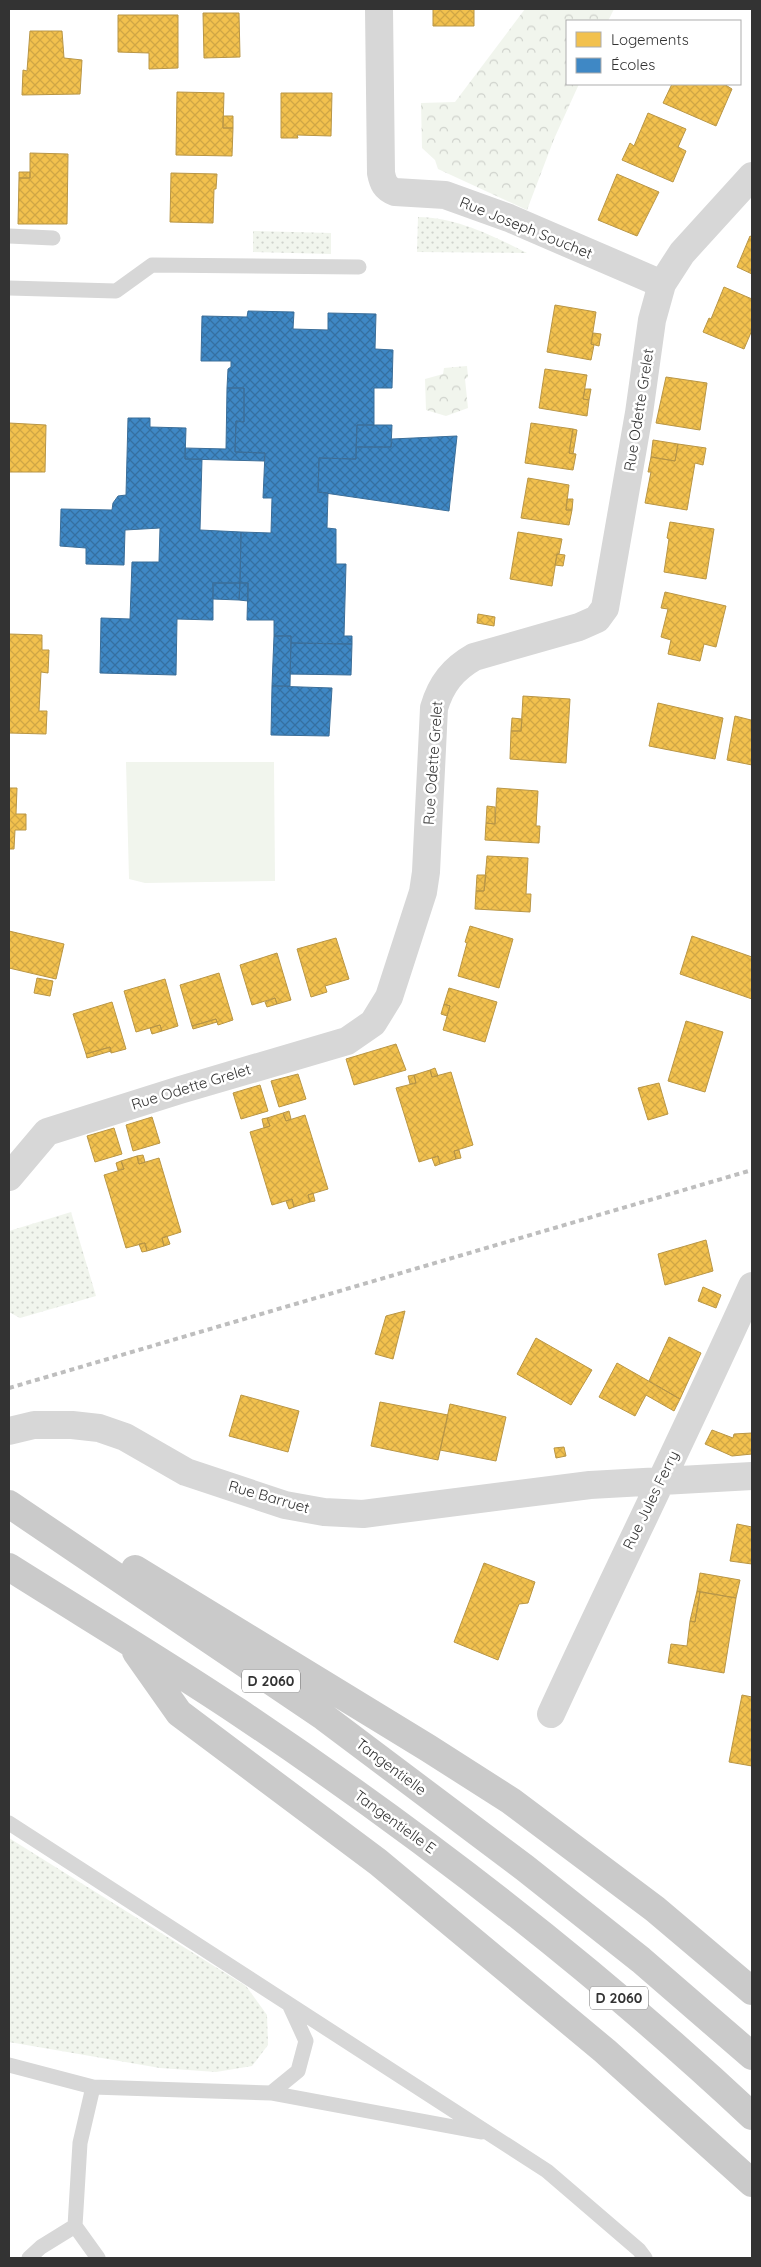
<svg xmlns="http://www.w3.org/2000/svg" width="761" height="2267" font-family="Quicksand,sans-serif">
<defs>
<pattern id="grass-dots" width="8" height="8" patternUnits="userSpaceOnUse" patternTransform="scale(1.25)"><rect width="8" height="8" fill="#f1f5ed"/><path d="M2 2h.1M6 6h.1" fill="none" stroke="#cfd2cc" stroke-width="1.8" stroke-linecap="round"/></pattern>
<pattern id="park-crowns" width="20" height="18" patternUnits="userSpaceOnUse" patternTransform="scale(1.25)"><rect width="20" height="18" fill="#f1f5ed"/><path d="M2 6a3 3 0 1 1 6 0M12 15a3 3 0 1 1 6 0" fill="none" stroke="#cfd2cc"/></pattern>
<pattern id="homes-cross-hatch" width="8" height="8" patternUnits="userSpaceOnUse" patternTransform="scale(1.25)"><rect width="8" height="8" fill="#f2c14e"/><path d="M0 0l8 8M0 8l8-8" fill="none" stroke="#d0a645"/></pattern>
<pattern id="schools-cross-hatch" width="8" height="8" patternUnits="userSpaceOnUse" patternTransform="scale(1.25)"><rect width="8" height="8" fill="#3f88c5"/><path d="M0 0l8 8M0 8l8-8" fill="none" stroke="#3570a1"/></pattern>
</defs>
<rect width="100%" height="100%" fill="#fff"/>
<!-- grass -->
<path fill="url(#grass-dots)" d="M418 217C458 218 491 235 527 253L417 252Z
M253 231 331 233V254L253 252Z
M71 1212 96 1296 20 1318 9 1312V1231Z
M9 1838 246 1986 267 2015 268 2045 252 2066 216 2072 160 2068 9 2042Z"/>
<!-- park -->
<path fill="url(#park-crowns)" d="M525 9H614L608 21H567V84H579L554 139 527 210 438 169 435 160 422 148 421 103 455 102Z
M467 366 468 377 465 379 468 408 446 416 426 410 425 379 443 374 444 368Z"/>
<!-- garden -->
<path fill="#f1f5ed" d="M126 762H274L275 881 145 883 129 879Z"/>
<!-- homes -->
<path fill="url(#homes-cross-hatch)" stroke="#b99646" d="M433 9H474V26H433Z
M203 13H239L240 57 204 58Z
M118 15H178V68L149 69V53L118 52Z
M30 31H62L64 58 82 60 80 94 22 95 23 70 27 71Z
M672 84H724L732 89 716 126 663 103Z
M177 92 224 93 223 128H233L232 156 176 155Z
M281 93H332L331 136 297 135 298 138H281Z
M648 113 686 129 678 147 686 151 673 182 622 160 630 143 634 146Z
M223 116H233V128H223Z
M30 153 68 154 67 224H18L19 178H30Z
M19 172H30V178H19Z
M171 173 217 174 216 189H214L213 223 170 222Z
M617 174 659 192 637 236 598 220Z
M750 236 752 237V274L737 267Z
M724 287 752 299V330L744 349 703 332 709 318 711 319Z
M555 305 596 312 591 344 594 345 591 360 547 352Z
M593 333 601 334 599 346 591 344Z
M545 369 587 375 583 399 589 400 587 416 539 408Z
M666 377 707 383 700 430 656 423Z
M585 389H591L589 400 583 399Z
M9 423 46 425 45 472H9Z
M531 423 573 429 569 453 576 454 573 470 525 463Z
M573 429 577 430 573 454 569 453Z
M653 440 678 444 675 461 651 457Z
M678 444 706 448 703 465 695 463 687 510 645 503 651 472H648L651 457 675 461Z
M528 478 569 485 566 510H572L569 525 521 518Z
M567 499H573L572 510H566Z
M670 522 714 529 706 579 664 572 669 539 667 538Z
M518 532 562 539 559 554H557L552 586 510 579Z
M557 554 565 555 563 566 555 565Z
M665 592 726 606 716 647 704 644 700 661 668 654 671 640 661 637 668 609 661 608Z
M478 614 495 617 494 626 477 623Z
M9 634 42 635V650H49L48 673 41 672 39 711H47L46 734 9 733Z
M523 696 570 699 566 763 510 759 511 731H521Z
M658 703 723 718 715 759 649 746Z
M735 716 751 720 752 765 727 760Z
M512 718 522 719 521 731H511Z
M9 788H17L16 814H26V830H15L14 849H9Z
M497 788 538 791 536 826H540L539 843 485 840 486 823 495 824Z
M487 806 495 807V824L486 823Z
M487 856 528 858 526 894H531L530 912 475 909 476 891H484Z
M477 875H486L484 891H476Z
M470 926 513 939 499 988 458 976 467 943 465 942Z
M9 931 64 944 56 979 9 968Z
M692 936 752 957V999L680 974Z
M336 938 349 979 325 986 327 992 311 997 297 949Z
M277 953 291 1000 277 1004 275 998 252 1005 240 965Z
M219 973 233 1020 218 1025 216 1019 192 1026 180 985Z
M37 978 53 981 50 996 34 993Z
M165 979 178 1026 162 1031 160 1025 136 1032 124 991Z
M449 988 497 1002 485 1042 443 1030 450 1006 444 1004Z
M275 998 277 1004 267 1007 265 1002Z
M112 1002 126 1049 111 1053 110 1047 86 1054 73 1014Z
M444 1004 450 1006 447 1016 441 1014Z
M216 1019 217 1022 193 1029 192 1026Z
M686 1021 723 1032 705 1092 668 1081Z
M160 1025 162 1031 152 1034 150 1028Z
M396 1044 406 1070 354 1085 346 1059Z
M110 1047 111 1051 87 1058 86 1054Z
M435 1068 438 1076 432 1077 430 1070Z
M430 1070 432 1077 451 1072 473 1145 454 1151 456 1159 440 1164 438 1156 419 1162 396 1088 416 1083 414 1075Z
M298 1074 306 1099 279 1107 271 1081Z
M414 1075 416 1083 410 1084 408 1076Z
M659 1083 668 1114 648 1120 638 1088Z
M260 1085 268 1111 241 1119 233 1093Z
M289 1111 291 1119 286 1121 283 1113Z
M283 1113 286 1121 305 1115 328 1189 308 1195 310 1202 294 1207 292 1199 272 1205 250 1132 270 1126 267 1118Z
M152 1117 160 1143 133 1151 126 1125Z
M267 1118 270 1126 264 1128 262 1119Z
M114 1128 122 1154 95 1162 87 1136Z
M459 1150 461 1158 456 1159 454 1151Z
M143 1155 145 1162 139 1164 137 1156Z
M137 1156 139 1164 159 1158 181 1232 162 1238 164 1246 147 1251 145 1243 126 1248 104 1175 124 1169 121 1161Z
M438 1156 440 1164 435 1166 432 1158Z
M121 1161 124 1169 118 1170 116 1163Z
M313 1193 315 1201 310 1202 308 1195Z
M292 1199 294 1207 289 1209 286 1201Z
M167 1236 170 1244 164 1246 162 1238Z
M706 1240 713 1271 665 1285 658 1254Z
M145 1243 147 1251 142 1252 139 1244Z
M703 1287 721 1295 716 1308 698 1301Z
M405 1311 393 1359 375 1354 386 1316Z
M669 1337 701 1353 680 1399 649 1381Z
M536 1338 592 1370 571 1405 517 1374Z
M617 1363 680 1399 674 1411 646 1395 635 1416 599 1397Z
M241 1395 299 1411 288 1452 229 1436Z
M380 1402 448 1415 438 1460 371 1446Z
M450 1404 506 1417 496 1461 440 1450Z
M712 1430 733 1438 734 1434 752 1433V1454L732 1456 705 1444Z
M564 1447 566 1456 556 1458 554 1448Z
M737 1524 752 1527V1564L730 1561Z
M484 1563 535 1582 528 1603 519 1604 498 1660 454 1642Z
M700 1573 740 1580 736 1598 697 1591Z
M697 1591 700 1592 695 1622 690 1621Z
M700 1592 736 1598 724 1673 668 1663 671 1644 687 1646 690 1621 695 1622Z
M742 1695 752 1697V1766L729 1762Z"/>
<!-- schools -->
<path fill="url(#schools-cross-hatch)" stroke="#3b6e99" d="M248 311 294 312 293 329 328 330V313L376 314 375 349 393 350 392 388H374V425H357L356 459 319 458 318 492 328 493 327 528 336 529V564H346L344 636H352V644L291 643V636H274V620H247L248 583H240L241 532 271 533 272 498H263L265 453 235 452 236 421 244 422V388H227L228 369 231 367V361H201L202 316 247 317Z
M227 388H244V422L236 421 235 452 265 453 264 461 185 459V448L226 449Z
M128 418H150V427L186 428 185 459H202L200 530 241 532 240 583H213V620L177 619 176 675 100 673 101 618 130 619 132 562H159L160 528 125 530 124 565 86 564V548L60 546 61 509 112 510 113 503 118 496 126 495Z
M357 425H392L391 447H356Z
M457 436 449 511 318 492 319 458 356 459V447H391L392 439Z
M213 583H240L239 600 213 599Z
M240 583H248V601L239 600Z
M274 636H291L290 686H272Z
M291 643 352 644 351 675 290 674Z
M272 686 332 688 329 736 271 735Z"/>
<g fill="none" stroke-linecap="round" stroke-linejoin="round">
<!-- service -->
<path stroke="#d7d7d7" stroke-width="15" d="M9 236 53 238
M9 288 116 291 152 265 359 267
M9 1823 547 2171 639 2250 645 2258
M9 2065 93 2087 271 2093 481 2132
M271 2093 298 2071 306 2041 289 2004
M75 2226 98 2258
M29 2258 41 2247 75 2226 80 2143 93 2087"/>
<!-- minor -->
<path stroke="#d7d7d7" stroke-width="28" d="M379 9 381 173C383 183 385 188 395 192L445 195 509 218 662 284
M9 1177 47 1132 180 1090 347 1041 373 1023 389 997 423 892 426 872 434 708C441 684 453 669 474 657L579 627 597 619 605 608 639 413 652 320 662 284 682 253 752 176
M9 1431 34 1425H72L99 1428 125 1437 186 1472 285 1505 324 1512 363 1514 590 1485 752 1476
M551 1714C617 1571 687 1430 752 1286"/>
<!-- primary -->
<path stroke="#cacaca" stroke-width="28" d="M9 1504 324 1717 525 1868 641 1960 752 2056
M9 1567C85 1615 162 1661 237 1711 419 1833 593 1967 752 2116
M135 1569 428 1748 511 1801 655 1909 752 1991
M136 1652 179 1713 378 1862 605 2051 752 2183"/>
<!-- rail -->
<path stroke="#bebebe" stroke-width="4" stroke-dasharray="5 4" stroke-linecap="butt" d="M9 1388 752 1170"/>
</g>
<g text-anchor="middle" stroke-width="5" stroke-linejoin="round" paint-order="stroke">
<!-- shield labels -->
<g fill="#fff" stroke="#707070" stroke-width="1">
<rect x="242" y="1669.5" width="58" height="23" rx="4"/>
<rect x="590" y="1986.5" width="58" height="23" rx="4"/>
</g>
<g font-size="14" font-weight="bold" fill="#333">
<text x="271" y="1686">D 2060</text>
<text x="619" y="2003">D 2060</text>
</g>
<!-- street labels -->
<g font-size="15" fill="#333" stroke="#fff">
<text transform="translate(526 228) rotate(22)" y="5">Rue Joseph Souchet</text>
<text transform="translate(639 410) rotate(-81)" y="5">Rue Odette Grelet</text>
<text transform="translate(433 763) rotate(-86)" y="5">Rue Odette Grelet</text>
<text transform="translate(191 1087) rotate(-17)" y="5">Rue Odette Grelet</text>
<text transform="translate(269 1497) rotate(16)" y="5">Rue Barruet</text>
<text transform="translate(651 1500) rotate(-64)" y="5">Rue Jules Ferry</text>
<text transform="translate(391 1767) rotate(37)" y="5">Tangentielle</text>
<text transform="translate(395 1822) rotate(36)" y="5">Tangentielle E</text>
</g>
</g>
<!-- border -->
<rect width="761" height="2267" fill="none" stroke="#333333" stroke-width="20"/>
<!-- legend -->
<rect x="566" y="20" width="175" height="65" fill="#ffffff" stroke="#adadad"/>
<rect x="576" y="32" width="25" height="15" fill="#f2c14e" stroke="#adadad"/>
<text x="611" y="45" font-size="15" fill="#333333">Logements</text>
<rect x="576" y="58" width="25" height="15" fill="#3f88c5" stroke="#adadad"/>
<text x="611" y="70" font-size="15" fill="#333333">Écoles</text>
</svg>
